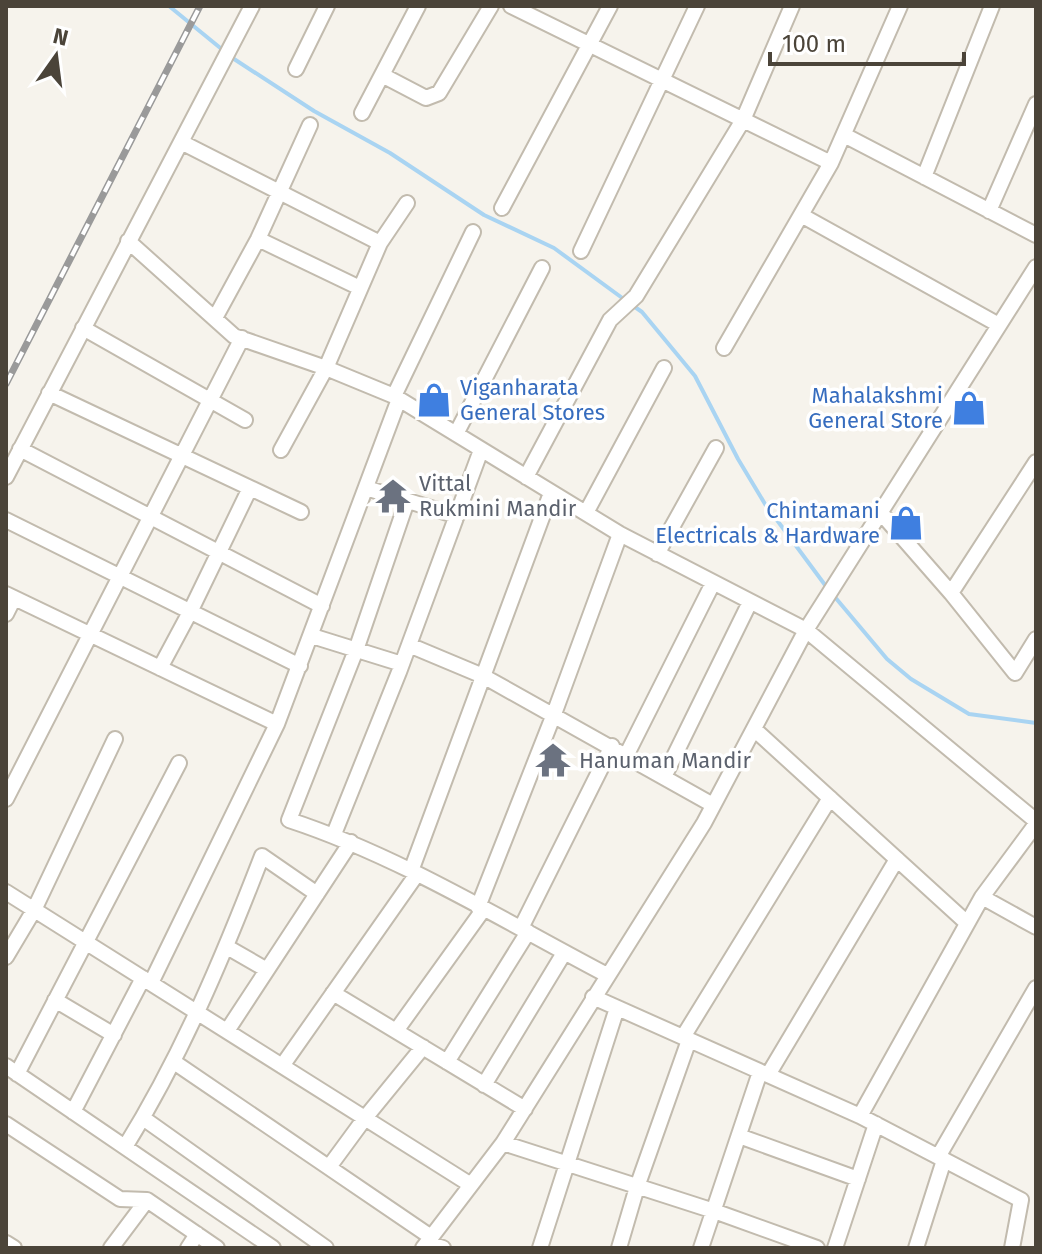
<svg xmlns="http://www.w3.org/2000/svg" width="1042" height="1254" font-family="'Fira Sans',sans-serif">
<rect width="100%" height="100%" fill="#f6f3ec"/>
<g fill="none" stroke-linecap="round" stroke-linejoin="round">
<!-- stream -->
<path stroke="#a9d4f2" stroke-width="4" d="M169 6 224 51
M231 57 314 111 390 153 484 215 554 248 625 300
M632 305 642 312 695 376 738 459 765 504 828 589
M834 596 887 659 911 679 969 714 1036 723"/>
<!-- minor casing -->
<g stroke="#c2bbae" stroke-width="18">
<path id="minor" d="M511 6 831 163
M296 69 327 6
M382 75 426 98 439 93 491 6
M362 113 418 6
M844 135 1036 235
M181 142 380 243
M924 177 992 6
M502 208 610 6
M989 211 1036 104
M801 215 999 325
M258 239 360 288
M128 241 234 336 326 368 394 396 620 534 806 630 1036 821
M581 251 697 6
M215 318 258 239 310 125
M83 328 245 420
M724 348 831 163 900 6
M49 393 301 512
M394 396 473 232
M456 434 542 268
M20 449 322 606
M281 450 326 368 380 243 407 203
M6 477 252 6
M526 477 610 320 636 296 743 120 792 6
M366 488 457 516
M407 501 356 650 289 820C399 856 504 921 607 975
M587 511 664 368
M881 513 951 593 1015 673 1036 639
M6 520 300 666
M657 554 716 448
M951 593 1036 462
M6 594 277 724
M6 614 14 598
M312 636 402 664
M409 645 483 676 713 805
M160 668 190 612 250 488
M754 729 967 923
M627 754 713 583
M664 777 750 602
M6 799 242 338
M334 834 399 672 481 450
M411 871 551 493
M6 892 471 1185
M982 897 1036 927
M478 907 554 714 620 534
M521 928 612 746
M227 947 267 970
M6 957 34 910 115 739
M151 983 277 724 399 399
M333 993 525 1109
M593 997 860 1116 1021 1200 1012 1248
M55 1000 114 1035
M227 1031 351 842
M396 1031 483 910
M683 1037 830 798
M174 1062 431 1237
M447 1062 528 932
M6 1066 273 1248
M282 1066 417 874
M17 1074 179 763
M768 1075 897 859
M484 1085 564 953
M73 1112 143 978
M860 1116 982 897 1036 824
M143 1118 326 1248
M6 1124 120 1199 147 1200 217 1248
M739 1136 858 1179
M503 1143 714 1211 817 1248
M125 1147C182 1055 223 957 262 856L317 894
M938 1157 1036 988
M329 1167 365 1118 423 1047
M6 1243 14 1248
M427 1243 443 1248
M111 1248 147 1200
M188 1248 197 1234
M423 1248 503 1143 704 823 806 630 1036 267
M540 1248 617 1008
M619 1248 637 1187 689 1040
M701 1248 760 1072
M835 1248 876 1124
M916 1248 944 1160"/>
</g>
<!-- minor -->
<use href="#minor" stroke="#fff" stroke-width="14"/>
<!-- rail casing -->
<g stroke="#9a9a9a" stroke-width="7">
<path id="rail" d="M6 384 200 6"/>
</g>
<!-- rail -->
<use href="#rail" stroke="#fff" stroke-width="4" stroke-dasharray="12" stroke-linecap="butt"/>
</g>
<!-- icons -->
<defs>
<g id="shop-bare" transform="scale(2.76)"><path d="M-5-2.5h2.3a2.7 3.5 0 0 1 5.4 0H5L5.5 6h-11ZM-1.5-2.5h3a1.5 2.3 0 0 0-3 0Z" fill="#3f7fe0" stroke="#fff" stroke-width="2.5" paint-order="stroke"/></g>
<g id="temple-bare" transform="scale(2.76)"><path d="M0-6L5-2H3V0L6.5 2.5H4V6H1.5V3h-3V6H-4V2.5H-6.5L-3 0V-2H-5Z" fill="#6b7280" stroke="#fff" stroke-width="2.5" paint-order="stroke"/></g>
</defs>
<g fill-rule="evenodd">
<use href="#shop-bare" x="434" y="400"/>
<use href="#shop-bare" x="969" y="408"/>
<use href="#temple-bare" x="393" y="496"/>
<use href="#shop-bare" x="906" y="523"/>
<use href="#temple-bare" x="553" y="760"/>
</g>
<g text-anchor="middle" stroke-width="7" stroke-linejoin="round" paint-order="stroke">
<!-- shop labels -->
<g font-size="22" fill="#366cbe" stroke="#fff" text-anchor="end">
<text x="460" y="395" text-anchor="start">Viganharata<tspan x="460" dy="25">General Stores</tspan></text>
<text x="943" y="403">Mahalakshmi<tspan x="943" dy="25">General Store</tspan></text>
<text x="880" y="518">Chintamani<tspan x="880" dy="25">Electricals &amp; Hardware</tspan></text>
</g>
<!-- worship labels -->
<g font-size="22" fill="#5b616d" stroke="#fff" text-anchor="start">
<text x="419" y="491">Vittal<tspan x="419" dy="25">Rukmini Mandir</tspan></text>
<text x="579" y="768">Hanuman Mandir</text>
</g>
</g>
<!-- border -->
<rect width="1042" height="1254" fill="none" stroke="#4b4439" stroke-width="16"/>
<!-- north arrow -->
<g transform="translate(56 56) rotate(14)" stroke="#ffffff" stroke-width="6" paint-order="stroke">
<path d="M0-6L14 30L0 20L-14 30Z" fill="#4b4439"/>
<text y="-12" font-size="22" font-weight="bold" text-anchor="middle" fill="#4b4439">N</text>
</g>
<!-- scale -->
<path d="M770 52v12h194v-12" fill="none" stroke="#4b4439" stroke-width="4"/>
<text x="782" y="52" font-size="24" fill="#4b4439" stroke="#ffffff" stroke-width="6" paint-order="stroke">100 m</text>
</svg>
